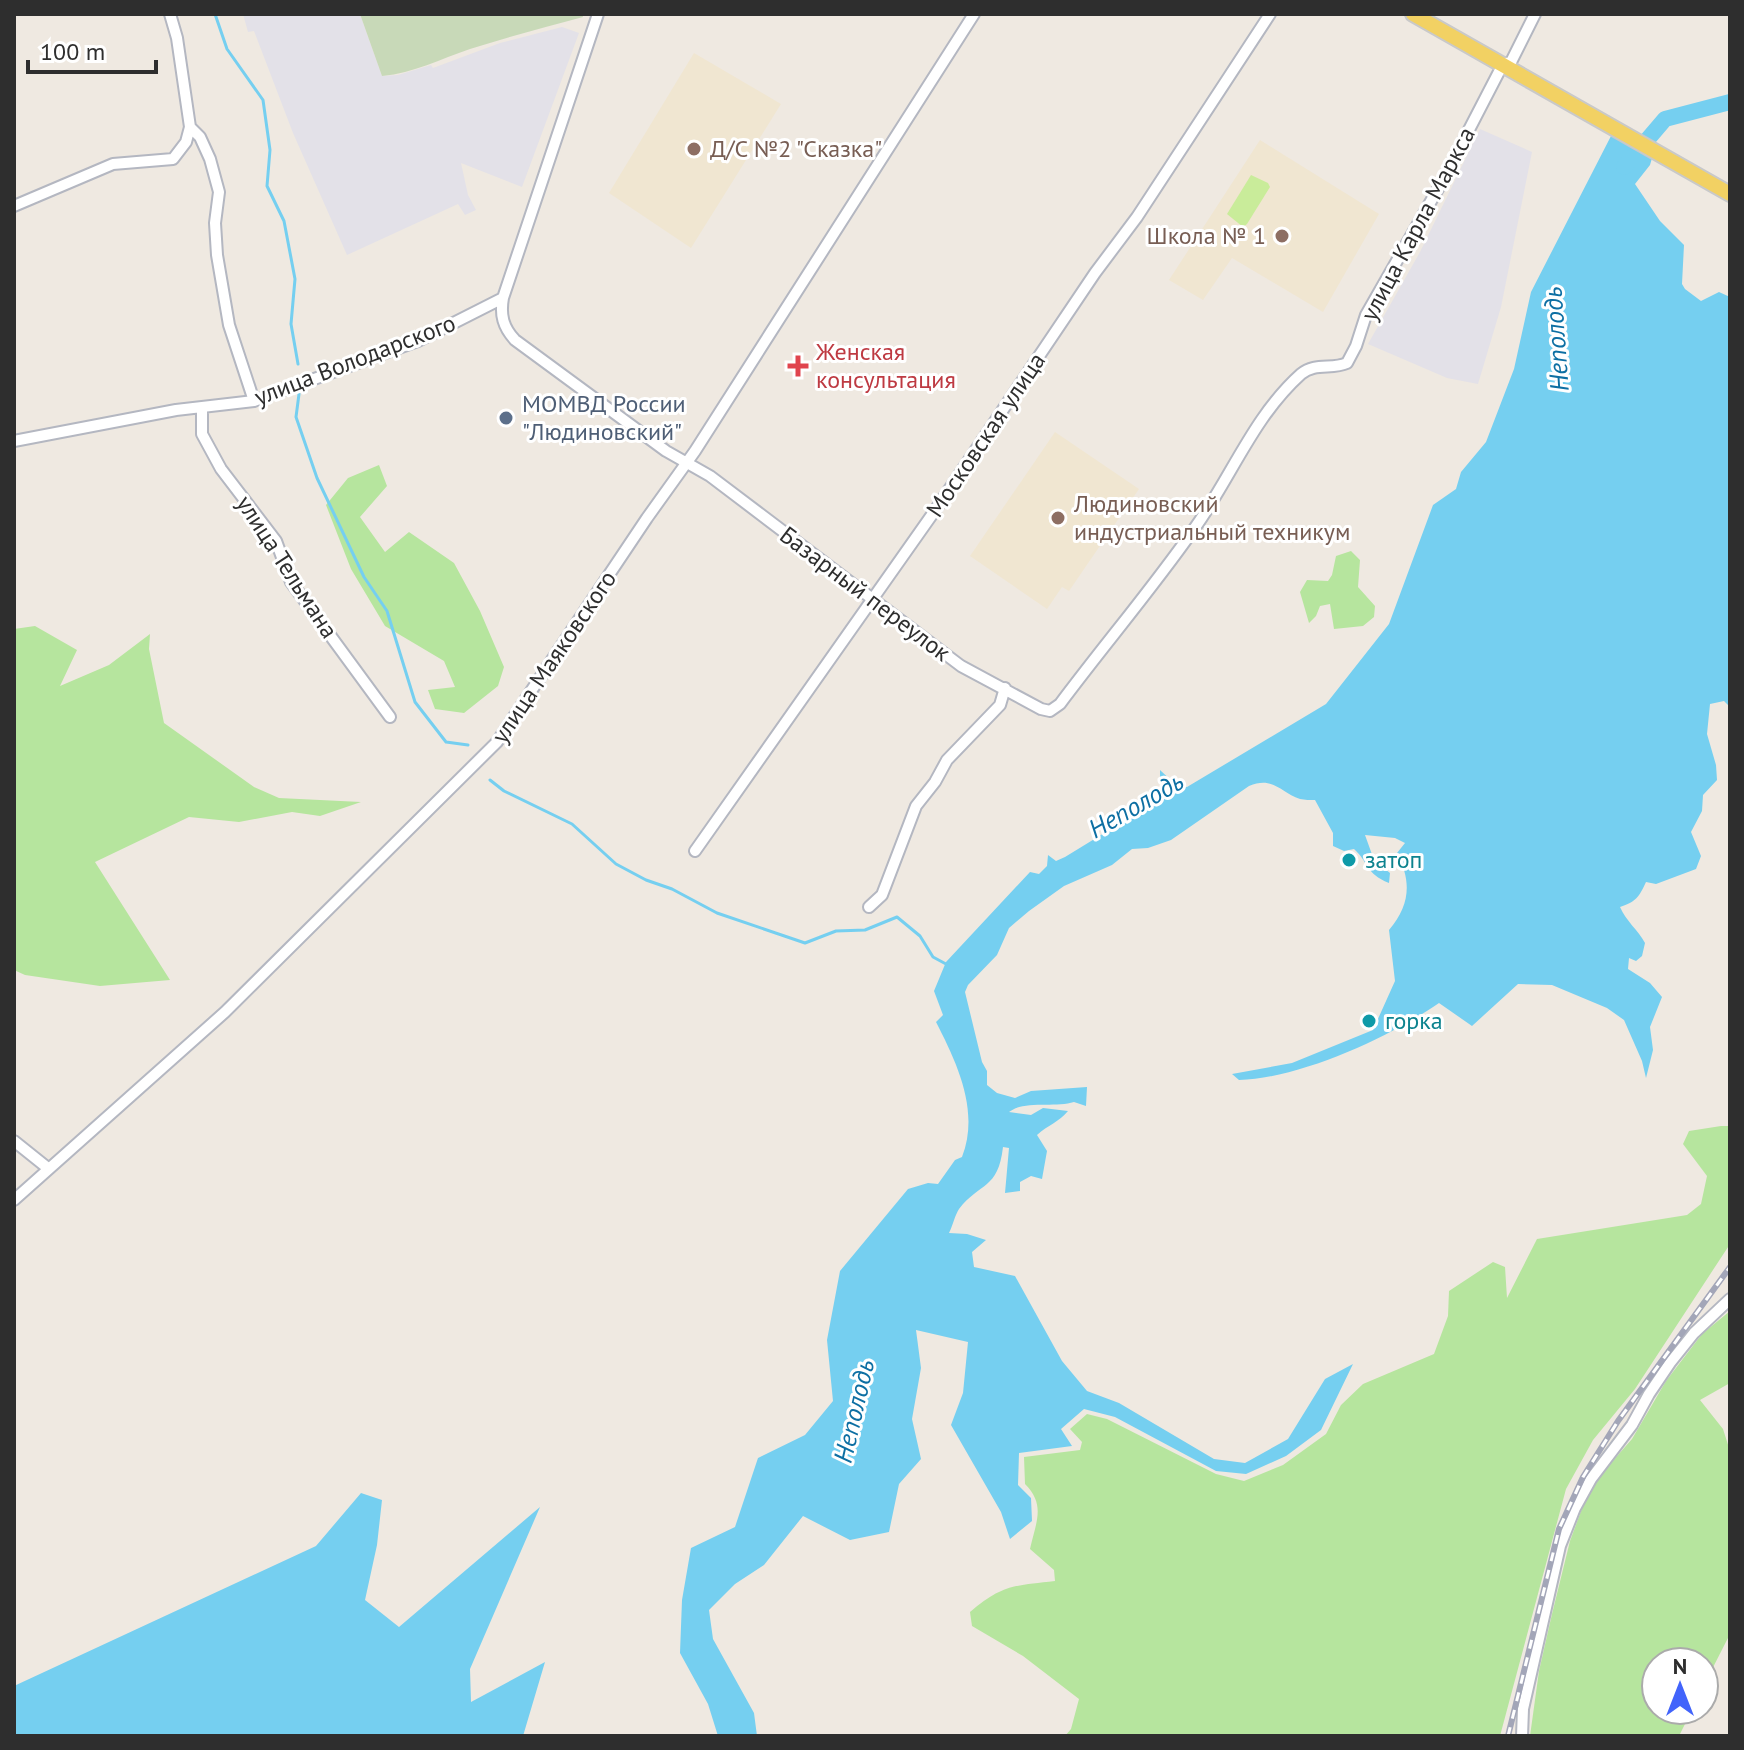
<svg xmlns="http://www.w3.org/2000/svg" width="1744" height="1750" font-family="'PT Sans',sans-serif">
<rect width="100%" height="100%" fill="#efe9e1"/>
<!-- industrial -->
<path fill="#e3e1e8" d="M243 14H360L382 76 398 75 431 65 433 68 500 43 562 27 579 33 522 187 461 163 468 195 476 210 465 215 458 204 347 255 293 133 254 31 248 32Z
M1480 129 1532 152 1501 307 1478 384 1447 378 1368 344 1420 252Z"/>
<!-- education -->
<path fill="#f0e6d1" d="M694 53 781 104 691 248 609 193Z
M1260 140 1379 214 1323 312 1232 258 1203 300 1169 280Z
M1055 432 1139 489 1069 591 1062 587 1047 609 970 556Z"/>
<!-- green -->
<path fill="#b6e59e" d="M379 465 387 486 360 517 385 552 409 532 454 563 480 611 504 667 498 686 464 713 435 709 428 690 455 687 444 661 385 626 351 569 326 505 348 478Z
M1351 551 1360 560 1358 587 1375 606 1374 617 1363 626 1334 629 1330 604 1320 606 1316 616 1309 623 1300 592 1307 580 1328 581 1332 575 1336 556Z
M35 626 77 650 60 686 109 665 150 634 149 649 164 723 254 787 279 798 361 802 320 816 292 812 239 822 189 817 95 862 170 980 100 986 25 975 14 970V629Z
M1721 1126H1730V1244L1635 1389 1593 1440 1566 1489 1500 1736H1065L1071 1729 1079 1699 1023 1656 972 1626 970 1612C1003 1584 1014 1586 1055 1581L1054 1570 1030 1549C1036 1522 1046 1505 1025 1484L1024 1457 1080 1450 1082 1442 1070 1429 1087 1414 1107 1419 1216 1474 1244 1481 1283 1465 1326 1434 1341 1405 1363 1384 1434 1354 1448 1316 1449 1291 1493 1262 1505 1267 1507 1298 1537 1239 1687 1215 1701 1204 1707 1176 1683 1144 1689 1131Z
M1730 1311V1383L1700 1400 1723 1429 1730 1451V1634L1704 1685V1662H1656V1710H1692L1679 1736H1530L1539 1671 1552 1614 1570 1541 1584 1503 1603 1472 1632 1439 1666 1381 1702 1334Z"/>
<!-- cemetery -->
<path fill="#c8d9b8" d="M360 14H582L583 17C546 27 507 37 470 49 440 59 414 73 382 76Z"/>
<!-- pitch -->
<path fill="#c9ec9a" d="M1251 175 1268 183 1270 187 1247 224 1243 227 1227 214Z"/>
<!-- water -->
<path fill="#75cff0" d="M1611 136 1652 158 1650 165 1635 184 1660 221 1684 245 1682 284 1685 289 1701 301 1719 292 1730 297V707L1724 701 1710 704 1707 734 1716 765 1717 780 1703 795 1702 811 1691 832 1701 856 1696 869 1656 884 1646 882C1639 897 1636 902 1620 907 1626 921 1638 930 1645 943L1642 956 1636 961 1629 958 1628 969 1650 983 1662 997 1650 1027 1653 1050 1646 1078 1642 1061 1624 1020 1607 1008 1552 985 1518 984 1472 1026 1439 1003C1388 1038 1301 1078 1239 1080L1232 1074 1292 1063 1373 1030 1395 981 1389 930C1410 905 1412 882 1397 853L1405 843 1395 838 1365 835 1374 860 1390 873 1389 883C1365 873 1370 864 1354 849L1344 851 1333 846V833L1315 800C1310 800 1305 800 1300 799 1280 792 1273 776 1249 786L1171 840 1148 848 1132 849 1112 865 1064 886 1029 911 1009 928 997 955 968 985 965 992 982 1062 987 1071V1085L997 1093 1015 1098 1031 1091 1087 1087 1086 1106 1074 1102C1056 1108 1024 1100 1009 1112L1031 1115 1043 1108 1068 1111C1059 1122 1048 1125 1037 1135L1047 1151 1042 1179 1031 1176 1020 1182V1191L1005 1193 1009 1148 1003 1147C998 1190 980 1182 959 1209 955 1215 953 1225 949 1233L967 1234 986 1240 972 1252 974 1267 1015 1276 1062 1361 1087 1391 1119 1403 1214 1459 1245 1463 1288 1439 1325 1379 1353 1364 1321 1430 1286 1456 1246 1474 1216 1471 1115 1417 1084 1409 1061 1429 1072 1446 1019 1453 1018 1485 1031 1498 1032 1521 1010 1539 1001 1512 951 1425 963 1393 968 1342 916 1330 921 1368 912 1419 921 1459 899 1484 889 1532 850 1540 803 1516 764 1565 735 1584 709 1610 713 1639 754 1713 757 1736H718L708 1704 680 1653 682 1600 691 1548 735 1527 758 1458 805 1435 833 1401 827 1340 840 1271 908 1189 928 1183 938 1184 955 1160 962 1157C980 1111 957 1063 936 1022L943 1015 934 991 946 962 1030 872 1039 874 1047 866 1048 855 1056 861 1065 857 1132 816 1161 803 1168 791 1160 780V770L1177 786 1187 787 1326 704 1389 624 1433 505 1456 489 1461 472 1486 442 1514 369 1531 292Z
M361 1493 382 1500 377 1545 365 1600 399 1627 540 1507 470 1669 471 1702 545 1662 523 1736H14V1686L316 1546Z"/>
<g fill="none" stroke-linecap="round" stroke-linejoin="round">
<!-- stream -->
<path stroke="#75cff0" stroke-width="3" d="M215 14 227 49 263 100 270 150 267 186 284 221 295 279 291 324 298 364
M299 394 296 417 317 478 364 577 387 611 415 702 446 742 468 745
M490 780 504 791 572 824 616 864 646 880 672 889 717 913 805 943 836 931 865 930 897 917 920 936 933 957 946 964"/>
<!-- river -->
<path stroke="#75cff0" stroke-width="16" d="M1624 167 1665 119 1730 102"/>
<!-- minor casing -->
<g stroke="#b4b7c1" stroke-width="14">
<path id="minor" d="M598 14 503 298C500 315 503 327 515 340L666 451 710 476 961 666 1041 709 1050 711 1060 704C1104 645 1152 589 1194 529 1231 478 1253 417 1301 374 1315 362 1332 370 1347 363L1356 346 1366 315 1443 180 1503 64 1511 62 1535 14
M190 127 200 137 210 159 219 192 215 223 217 255 229 325 254 401
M14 206 113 164 173 159 186 142 190 127 177 38 170 14
M202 409V434L221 469 276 541 291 582 390 717
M14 441 176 410 254 401 418 341 503 298
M695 851 936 509 1095 273 1137 217 1270 14
M869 907 882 895 916 806 935 782 947 760 1000 705 1005 688
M14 1141 49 1169
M14 1200 225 1012 497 742 647 518 695 451 974 14
M1522 1736 1523 1709 1560 1546 1575 1508 1591 1479 1632 1425 1649 1394 1670 1363 1694 1333 1730 1299"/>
</g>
<!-- major casing -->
<g stroke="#c9c9c9" stroke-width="18">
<path id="major" d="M1413 14 1730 194"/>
</g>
<!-- minor -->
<use href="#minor" stroke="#fff" stroke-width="10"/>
<!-- major -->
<use href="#major" stroke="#f2d163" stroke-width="14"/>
<!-- rail casing -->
<g stroke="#a3a6b8" stroke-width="6">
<path id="rail" d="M1508 1736 1559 1529 1583 1477 1618 1421 1730 1267"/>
</g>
<!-- rail -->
<use href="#rail" stroke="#fff" stroke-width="3" stroke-dasharray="9" stroke-linecap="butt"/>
</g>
<!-- markers -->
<g fill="#8d6e63" stroke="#fff" stroke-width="3">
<circle cx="694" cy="149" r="8"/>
<circle cx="1282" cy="236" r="8"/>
<circle cx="1058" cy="518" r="8"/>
</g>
<path fill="#e0444e" stroke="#fff" stroke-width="3" d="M794 354h8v8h8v8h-8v8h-8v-8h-8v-8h8z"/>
<circle fill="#5c6f8a" stroke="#fff" stroke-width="3" cx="506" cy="418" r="8"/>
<g fill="#0f9aa8" stroke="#fff" stroke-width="3">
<circle cx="1349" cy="860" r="8"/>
<circle cx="1369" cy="1021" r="8"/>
</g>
<g text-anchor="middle" stroke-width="6" stroke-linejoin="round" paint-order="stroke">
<!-- education labels -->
<g font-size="24" fill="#785e54" stroke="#fff" text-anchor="start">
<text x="710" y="157">Д/С №2 "Сказка"</text>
<text x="1266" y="244" text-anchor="end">Школа № 1</text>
<text x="1074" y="512">Людиновский<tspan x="1074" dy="28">индустриальный техникум</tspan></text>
</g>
<!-- street labels -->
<g font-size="24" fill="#2e2e2e" stroke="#fff">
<text transform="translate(1418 224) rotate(-62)" y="8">улица Карла Маркса</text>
<text transform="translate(355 360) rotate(-21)" y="8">улица Володарского</text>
<text transform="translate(986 435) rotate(-56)" y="8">Московская улица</text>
<text transform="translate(287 567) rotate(57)" y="8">улица Тельмана</text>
<text transform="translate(865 594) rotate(37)" y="8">Базарный переулок</text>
<text transform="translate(554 657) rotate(-56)" y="8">улица Маяковского</text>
</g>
<!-- health labels -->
<g font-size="24" fill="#be3a42" stroke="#fff" text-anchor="start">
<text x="816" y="360">Женская<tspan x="816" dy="28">консультация</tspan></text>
</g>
<!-- service labels -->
<g font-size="24" fill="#4e5e75" stroke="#fff" text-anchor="start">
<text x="522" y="412">МОМВД России<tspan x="522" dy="28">"Людиновский"</tspan></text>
</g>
<!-- culture labels -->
<g font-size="24" fill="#0d838f" stroke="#fff" text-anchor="start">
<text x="1365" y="868">затоп</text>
<text x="1385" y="1029">горка</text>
</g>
<!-- water labels -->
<g font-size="26" font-style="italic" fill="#0d6fa3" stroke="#fff">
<text transform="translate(1556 339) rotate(-94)" y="9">Неполодь</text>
<text transform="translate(1136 805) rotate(-30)" y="9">Неполодь</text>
<text transform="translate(854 1411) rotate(-77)" y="9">Неполодь</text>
</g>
</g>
<!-- border -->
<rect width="1744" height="1750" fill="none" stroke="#2e2e2e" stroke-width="32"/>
<!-- north arrow -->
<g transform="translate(1680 1686)"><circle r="38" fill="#ffffff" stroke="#ababab" stroke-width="2"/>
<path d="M0-6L14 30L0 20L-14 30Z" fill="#4264fb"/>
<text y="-12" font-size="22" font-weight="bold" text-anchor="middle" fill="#2e2e2e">N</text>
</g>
<!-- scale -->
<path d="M28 60v12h128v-12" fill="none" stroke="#2e2e2e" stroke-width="4"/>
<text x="40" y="60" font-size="24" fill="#2e2e2e" stroke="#ffffff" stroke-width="6" paint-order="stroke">100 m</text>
</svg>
